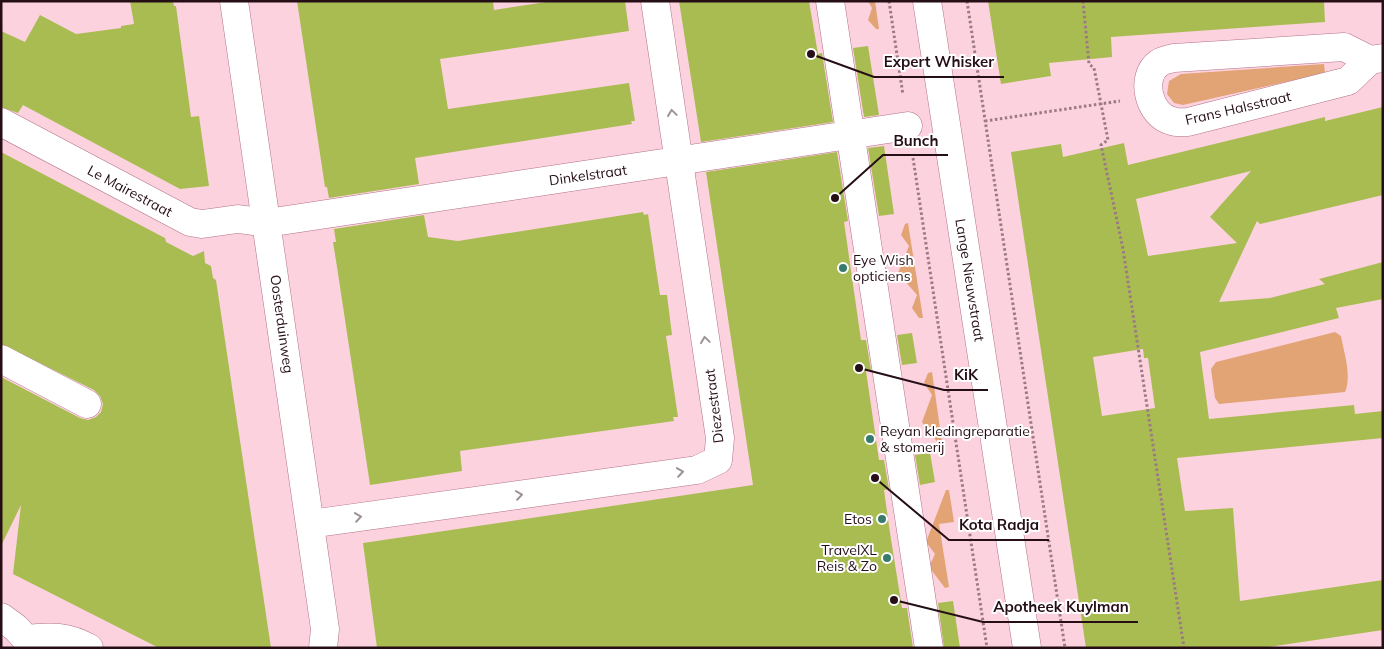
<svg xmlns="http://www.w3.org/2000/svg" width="1384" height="649" font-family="Mulish,sans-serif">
<rect width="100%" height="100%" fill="#fdd2df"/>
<!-- green -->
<path fill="#e2a475" d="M868 1H875L879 29H876L868 20 872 8Z
M1324 64 1325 73 1183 105 1174 103 1167 94 1169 81 1181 74Z
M908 223 923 318H919L912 308 917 295 898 273 909 246 901 235 905 224Z
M1335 332 1341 336C1344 353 1352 376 1345 392L1219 404 1215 398 1211 369 1216 362Z
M932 372 942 442 938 443 922 422 932 395 924 383 928 373Z
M946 490H949L954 522 939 524 949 587 945 588 929 567 935 554 926 542Z"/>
<!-- building -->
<path fill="#a9bc51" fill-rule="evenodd" d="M130 1H173L174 6H176L191 117 199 116 209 186 180 189 23 105 18 113 1 107V31L25 42 40 15 76 34 121 28V26L134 24Z
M297 1H493L494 10 553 1H625L629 31 440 59 448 109 629 83 635 121H631L632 124 415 158 419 184 329 198 327 187H325Z
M679 1H809L818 54 822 53 833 122 701 142Z
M988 1H1324L1325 22 1111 37 1112 57 1049 63 1051 76 1001 84Z
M868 46 879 115 864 117 853 48Z
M1383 107V195L1260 224 1257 221 1219 302 1270 298 1325 284 1319 279 1383 262V299L1336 308 1339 318 1200 352 1209 419 1354 405 1355 414 1383 411V438L1177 458 1185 511 1233 508 1240 601 1383 580V630L1262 648H1086L1011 152 1061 144 1063 157 1124 143 1128 165 1325 117V121ZM1251 171 1210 217 1237 243 1148 256 1136 199ZM1143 349 1144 358H1148L1155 408 1102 416 1093 357Z
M884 146 894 214 879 216 868 148Z
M1 152 165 238 166 242 193 256 204 251 205 263 211 266 213 278 216 280 271 648H159L13 574 21 505 1 546V377L80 418 88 420 96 417 101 412 103 404 100 396 94 390 1 344Z
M837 152 848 221 844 222 861 340H866L871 370 866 371 879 460H884L889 489 884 490 890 533 902 608H907L913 648H377L363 543 753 485 706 172Z
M643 212 644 215 648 214 660 295H667L672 335 666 336 678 417H673L674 421 460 451 462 471 370 485 337 267 333 242H336L334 229 424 215 428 237 458 241Z
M912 333 917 363 902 365 897 335Z
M930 453 935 482 920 485 915 455Z
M953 601 960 648H944L938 603Z"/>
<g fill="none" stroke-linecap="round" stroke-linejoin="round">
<!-- minor casing -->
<g stroke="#b27288" stroke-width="29">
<path id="minor" d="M234 1 325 629 323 648
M830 1 929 648
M927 1 1027 648
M1370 60 1348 81 1188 122C1183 122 1177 123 1172 121 1149 116 1139 77 1159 63 1163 60 1169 59 1174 58L1344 47 1370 60 1383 58
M1 122 190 222 202 224 238 219 267 223 908 126
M1 359 87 404
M310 524 697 470 718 460 720 438 655 1
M1 617 16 628 26 639C50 636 68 636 89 648"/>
</g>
<!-- path -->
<path stroke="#9c7a85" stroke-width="3" stroke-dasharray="2.5 2.5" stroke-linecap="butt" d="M889 1 903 95
M967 1 1065 648
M1083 1 1089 64 1094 68 1108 140 1101 145 1123 249 1184 648
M985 121 1120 101
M913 158 987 648"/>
<!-- minor -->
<use href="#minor" stroke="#fff" stroke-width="28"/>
</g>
<!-- one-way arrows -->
<defs><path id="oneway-chevron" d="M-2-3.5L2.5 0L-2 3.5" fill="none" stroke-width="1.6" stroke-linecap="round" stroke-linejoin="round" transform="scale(1.25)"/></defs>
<g stroke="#9d9397">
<use href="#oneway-chevron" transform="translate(672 113) rotate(-98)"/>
<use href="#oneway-chevron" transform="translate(705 340) rotate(-98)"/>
<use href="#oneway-chevron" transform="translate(680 472) rotate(-8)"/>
<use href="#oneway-chevron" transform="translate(519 495) rotate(-8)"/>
<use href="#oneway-chevron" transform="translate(358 517) rotate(-8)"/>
</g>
<!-- markers -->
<g fill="#387b6d" stroke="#fff" stroke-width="2">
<circle cx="843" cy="268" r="5"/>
<circle cx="870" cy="439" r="5"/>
<circle cx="882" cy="519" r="5"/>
<circle cx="887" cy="558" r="5"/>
</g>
<g text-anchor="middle" stroke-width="4" stroke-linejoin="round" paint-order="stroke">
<!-- street labels -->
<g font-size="14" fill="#260e17" stroke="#fff">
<text transform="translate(1238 108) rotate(-13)" y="5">Frans Halsstraat</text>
<text transform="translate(588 175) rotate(-8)" y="5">Dinkelstraat</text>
<text transform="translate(130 191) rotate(28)" y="5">Le Mairestraat</text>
<text transform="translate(970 280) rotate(81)" y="5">Lange Nieuwstraat</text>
<text transform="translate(282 324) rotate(82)" y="5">Oosterduinweg</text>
<text transform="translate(714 406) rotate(-97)" y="5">Diezestraat</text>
</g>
<!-- poi labels -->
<g font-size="14" fill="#260e17" stroke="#fff" text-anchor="start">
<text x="853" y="265">Eye Wish<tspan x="853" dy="16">opticiens</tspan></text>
<text x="880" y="436">Reyan kledingreparatie<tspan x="880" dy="16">&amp; stomerij</tspan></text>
<text x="872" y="524" text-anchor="end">Etos</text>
<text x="877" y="555" text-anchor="end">TravelXL<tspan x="877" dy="16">Reis &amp; Zo</tspan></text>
</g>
</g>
<!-- callouts -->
<path fill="none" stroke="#260e17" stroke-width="2" d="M811 54L874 77H1004M835 198L883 155H948M859 368L944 390H988M875 478L949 540H1049M894 600L983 622H1138"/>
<g fill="#260e17" stroke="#fff" stroke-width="2">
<circle cx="811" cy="54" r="5"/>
<circle cx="835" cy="198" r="5"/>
<circle cx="859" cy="368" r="5"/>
<circle cx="875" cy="478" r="5"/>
<circle cx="894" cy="600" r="5"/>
</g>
<g font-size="15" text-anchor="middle" font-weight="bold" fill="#260e17" stroke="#fff" stroke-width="4" stroke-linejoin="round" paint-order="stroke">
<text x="939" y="67">Expert Whisker</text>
<text x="916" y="146">Bunch</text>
<text x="966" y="380">KiK</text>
<text x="999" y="530">Kota Radja</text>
<text x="1061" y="612">Apotheek Kuylman</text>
</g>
<!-- border -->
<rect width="1384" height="649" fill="none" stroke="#260e17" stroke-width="5"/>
</svg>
